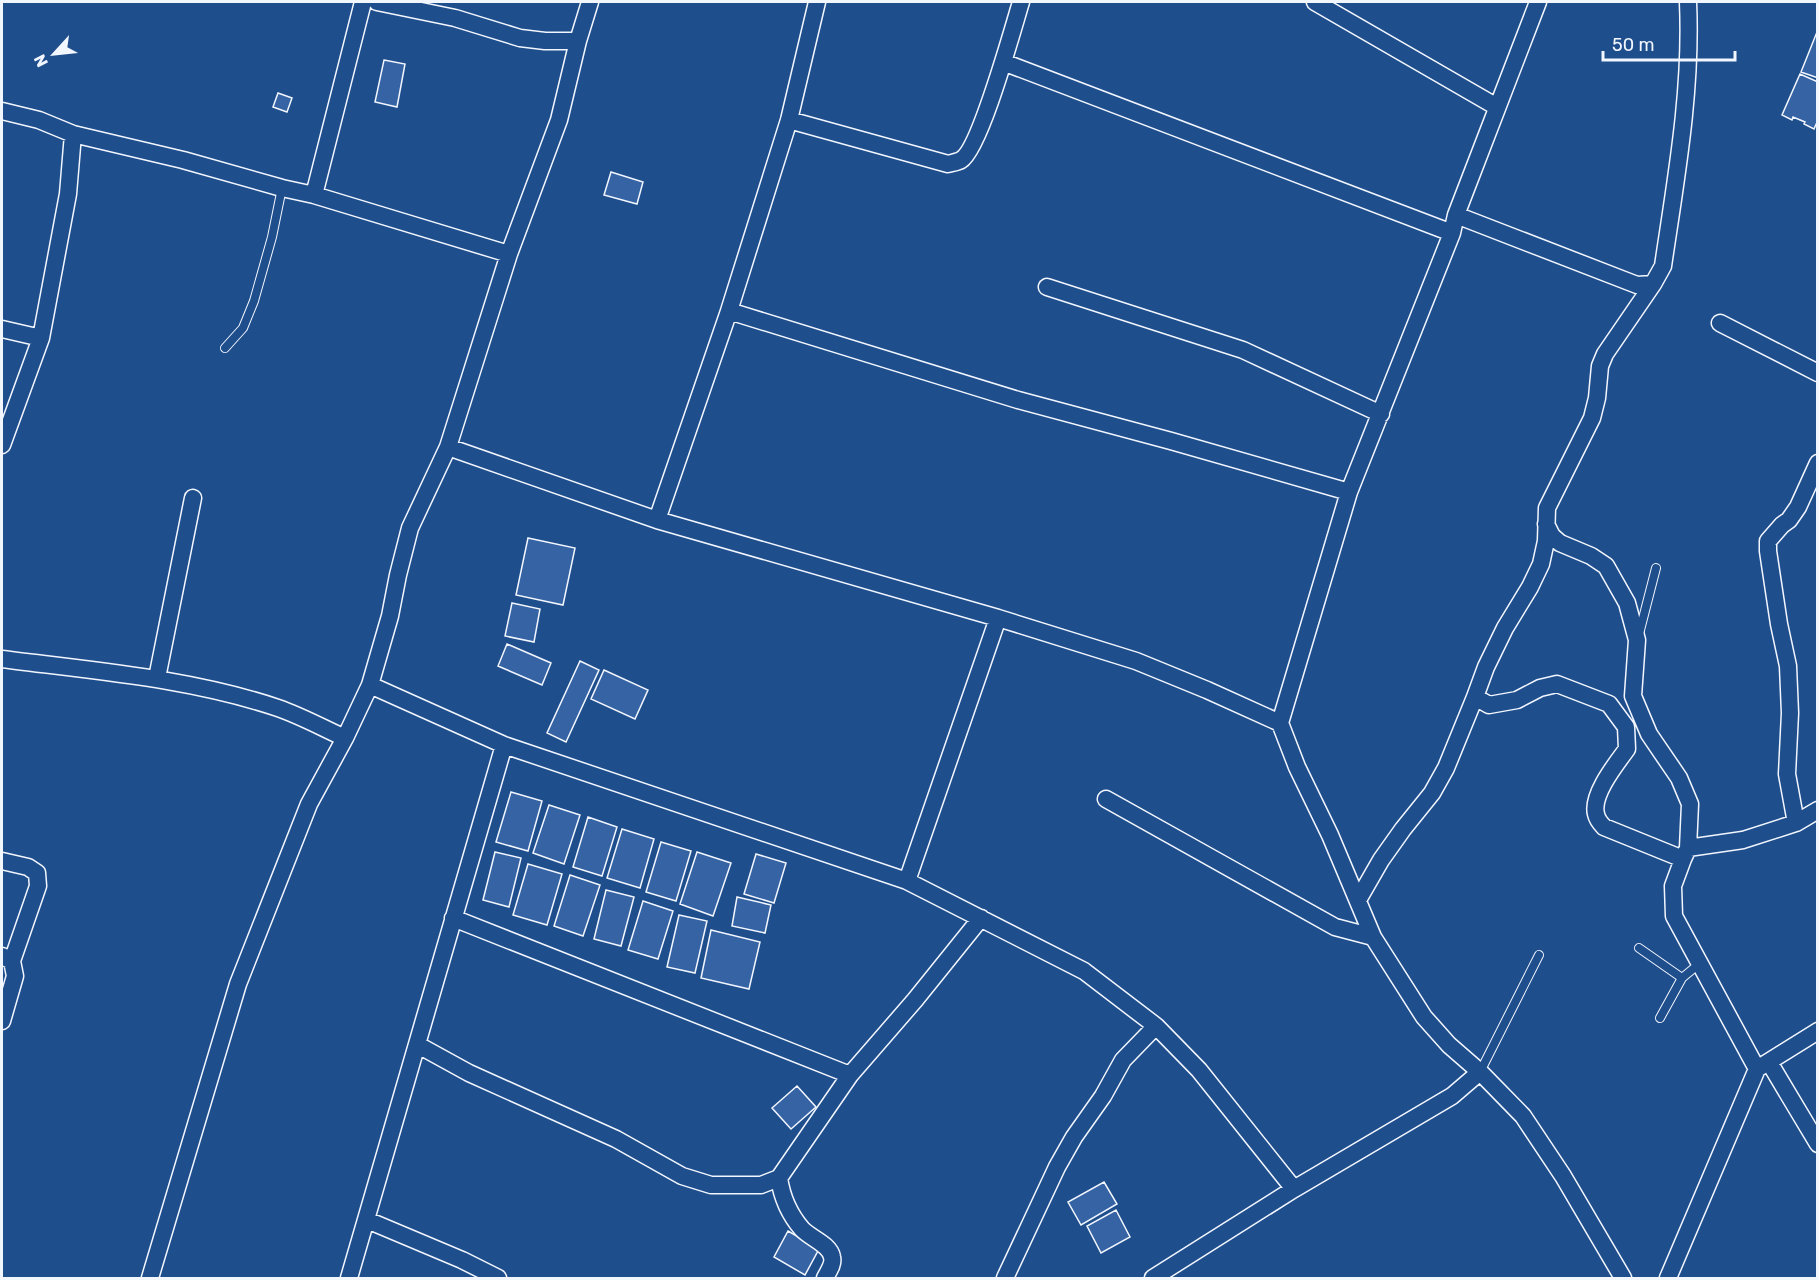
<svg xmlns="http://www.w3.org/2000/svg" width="1819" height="1280" font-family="Rubik,sans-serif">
<rect width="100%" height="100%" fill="#1f4e8c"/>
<!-- building -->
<path fill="#3563a3" stroke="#f2f6ff" stroke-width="1.5" d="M1817 32 1818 33V78L1801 72Z
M384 60 405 64 397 107 375 102Z
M1800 74 1818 82V120L1814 129 1804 124 1805 122 1793 117 1792 120 1782 115Z
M278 93 292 98 287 112 273 107Z
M611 172 643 182 637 204 604 195Z
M528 538 575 548 563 605 516 595Z
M512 603 540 609 534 642 505 636Z
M507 644 551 663 542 685 498 666Z
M580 661 599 670 566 742 547 733Z
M604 670 648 690 635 719 591 699Z
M511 792 542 801 528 851 496 842Z
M549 805 580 815 564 864 533 853Z
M588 817 617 827 602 876 573 867Z
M622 829 654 839 640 888 607 878Z
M661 842 691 851 676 901 646 892Z
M495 852 521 858 509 907 483 900Z
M697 852 731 863 713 916 680 904Z
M756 854 786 863 774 903 744 894Z
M528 864 562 874 547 925 513 915Z
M570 875 600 885 583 936 554 926Z
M606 890 634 897 621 946 594 939Z
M737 897 771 905 765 933 732 926Z
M643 901 673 911 658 959 628 950Z
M679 915 707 921 695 973 667 967Z
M711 930 760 942 749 989 701 978Z
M797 1086 816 1107 791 1129 772 1108Z
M1104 1182 1117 1204 1081 1225 1068 1202Z
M1116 1210 1130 1237 1101 1253 1087 1226Z
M788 1231 819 1249 805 1275 774 1257Z"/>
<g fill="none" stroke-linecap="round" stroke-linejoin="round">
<!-- lane casing -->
<g stroke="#f2f6ff" stroke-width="10">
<path id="lane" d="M225 348 243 328 254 301 272 237 282 188
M1639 634 1656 568
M1639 948 1682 978
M1660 1018 1682 978 1699 964
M1480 1072 1539 955"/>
</g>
<!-- street casing -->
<g stroke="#f2f6ff" stroke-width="19">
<path id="street" d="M377 2 455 18 520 38 545 41H578
M817 2 789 120 729 311 1018 400 1171 441 1349 492
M1315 2 1497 107
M1538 2 1456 215 1452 233 1349 492 1280 723 1297 767 1330 835 1373 937 1424 1017 1449 1045 1480 1072 1523 1116 1563 1176 1623 1278
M1003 62 1452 233
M2 111 39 120 73 134 183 160 282 188 314 195 363 2
M789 120 948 164C951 163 958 162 961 160 980 149 1013 28 1021 2
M314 195 509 254
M1456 215 1637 285 1653 284 1663 266C1676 178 1692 91 1688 2
M1047 287 1243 350 1381 414
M1720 323 1818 373
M2 329 41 338
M2 445 41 338 68 194 73 134
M448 447 657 520 998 618 1136 661 1207 690 1280 723
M657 520 729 311
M1546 524 1552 536 1560 543 1591 556 1606 566 1627 603 1637 640 1633 696 1649 734 1679 778 1690 804 1688 848 1683 859 1673 886 1674 916 1757 1069 1818 1031
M2 659C94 671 189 678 278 708 301 716 323 728 345 738
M157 678 193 498
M370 685 504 745 907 881 1084 971 1156 1026 1199 1070 1294 1189
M1475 697 1486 667 1505 628 1530 587 1541 564 1546 541 1547 508 1592 418 1597 398 1600 366 1605 354 1653 284
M1106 799 1335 927 1373 937
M1796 823 1787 774 1790 713 1788 666 1779 624 1768 551V541L1782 525 1789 520 1798 507 1818 463
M1688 848 1743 840 1796 823 1818 810
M2 861 28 867 37 873 38 886 12 961
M907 881 998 618
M1358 900 1381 860 1403 829 1432 793 1446 768 1475 697 1489 705 1517 700 1540 688 1557 684 1609 704 1626 727 1627 749C1616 764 1591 795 1596 814 1597 819 1601 824 1604 827L1683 859
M453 918 850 1075
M2 956 12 961 15 976 2 1021
M418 1045 469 1073 616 1139 682 1176 711 1185H761L779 1178 850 1075 915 1000 981 918
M1769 1062 1818 1144
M779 1178C782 1198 789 1214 802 1229 810 1238 830 1244 832 1257 834 1264 828 1272 825 1278
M367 1220 462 1260 498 1278
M150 1278 238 984 309 804 345 738 370 685 390 616 398 575 410 528 448 447 509 254 559 120 578 41 590 2
M349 1278 504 745
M1005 1278 1057 1167 1074 1137 1103 1096 1123 1060 1156 1026
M1153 1278 1294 1189 1452 1096 1480 1072
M1668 1278 1757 1069"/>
</g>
<!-- lane -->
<use href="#lane" stroke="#1f4e8c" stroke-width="8"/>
<!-- street -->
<use href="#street" stroke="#1f4e8c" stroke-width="16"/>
</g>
<!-- border -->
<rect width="1819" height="1280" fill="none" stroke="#f2f6ff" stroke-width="6"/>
<!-- north arrow -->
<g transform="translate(54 54) rotate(243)" stroke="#1f4e8c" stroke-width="4.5" paint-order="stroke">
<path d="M0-4.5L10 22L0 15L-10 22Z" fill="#f2f6ff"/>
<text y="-9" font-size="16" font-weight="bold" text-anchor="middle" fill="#f2f6ff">N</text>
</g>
<!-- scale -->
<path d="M1603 51v9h132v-9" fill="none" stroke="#f2f6ff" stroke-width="3"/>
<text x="1612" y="51" font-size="18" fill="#f2f6ff" stroke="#1f4e8c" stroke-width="4.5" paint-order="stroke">50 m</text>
</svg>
